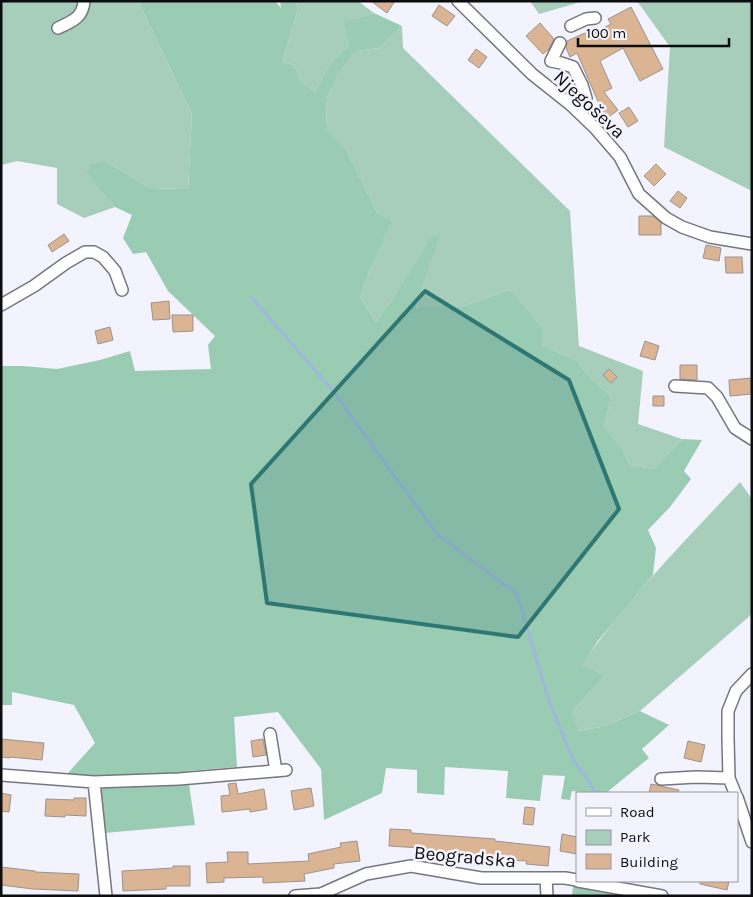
<svg xmlns="http://www.w3.org/2000/svg" width="753" height="897" font-family="Karla,sans-serif">
<rect width="100%" height="100%" fill="#f3f3fd"/>
<!-- green -->
<path fill="#a6ceba" d="M1 1H138L192 114 188 189 150 188 105 161 88 173 115 207 84 218 57 204V168L17 161 1 165Z
M295 1H358L374 13 345 22 349 45 331 62 315 92 300 80 294 65 282 62 298 9Z
M530 1H584L539 14Z
M637 1H752V191L664 147 670 47Z
M402 26 403 48 570 211 579 346 643 371 638 424 682 439 653 469 630 465 620 445 604 427 611 397 585 372 578 361 542 345 509 290 465 306 416 309 438 236 391 302 376 321 360 298 371 266 378 214 345 147 326 128 327 98 339 70 356 51 379 48Z
M740 482 752 499V614L640 711 601 727 577 731 572 711 606 675 581 666C627 599 685 541 740 482Z"/>
<!-- forest -->
<path fill="#9acbb3" d="M138 1H275L281 8 280 1H295L298 9 282 62 294 65 300 80 315 92 331 62 349 45 344 22 374 13 402 26 379 48 356 51 339 71 327 98 326 128 345 147 378 214 391 221 371 266 360 298 376 321 391 302 432 237 439 236 416 308 465 306 509 290 542 328V345L578 361 585 372 611 397 604 427 620 445 630 465 653 469 682 439 702 440 684 471 691 479 670 507 648 530 656 548 653 575 597 642 582 666 606 675 572 711 578 731 601 727 640 711 669 725 642 749 649 758 606 793H592L572 791 570 800 561 799 565 776 543 775 540 801 506 798 508 771 445 767 444 795 417 793V770L386 768 382 793 324 820 321 769 278 712 234 717 237 767 187 771 195 825 104 833 96 776 67 774 95 743 74 705 12 692V705H1V366H23L57 369 100 360 130 351 135 371 211 369 208 345 215 336 168 291 146 252 133 254 123 238 132 215 115 207 87 173 91 164 105 161 150 188 188 189 192 114Z
M573 886 634 896H572Z"/>
<g fill="none" stroke-linecap="round" stroke-linejoin="round">
<!-- stream -->
<path stroke="#9fb7de" stroke-width="3" d="M252 298 333 391 437 534 517 594 549 701 573 760 584 774 596 793"/>
</g>
<!-- building -->
<path fill="#dbb494" stroke="#9b938d" d="M371 1H395L387 13Z
M439 5 455 16 447 26 432 16Z
M631 7 663 69 640 81 623 48 600 61 612 88 604 92 618 110 600 123 591 113 600 106 577 53 570 57 566 48 567 43V41L587 32 589 36 611 24 608 19Z
M540 23 554 39 549 49 543 54 526 36Z
M476 49 487 57 479 68 468 60Z
M629 107 638 121 628 127 619 113Z
M656 164 666 174 654 186 644 176Z
M678 191 687 198 680 208 670 201Z
M639 216H653L661 223V235H639Z
M64 234 69 241 52 252 48 245Z
M706 245 721 248 719 261 703 258Z
M725 257H742L743 273H726Z
M169 301 170 319 153 320 151 303Z
M172 315H193V331L173 332Z
M110 327 113 340 98 344 95 331Z
M645 341 659 346 655 360 640 356Z
M680 365H697V380L680 379Z
M609 369 617 377 611 383 603 375Z
M752 378V394L730 396 729 380Z
M653 396H664V406H653Z
M1 739 44 743 42 760 10 757V758L1 757Z
M263 739 266 755 253 757 251 741Z
M688 741 705 745 701 762 684 758Z
M236 783 238 794 264 789 267 809 250 812V809L222 812 221 796 230 795 228 784Z
M651 784 679 790 678 793H649Z
M311 788 314 806 294 810 291 791Z
M1 793 11 795 9 812 1 811Z
M74 798H86V816L65 815V817L45 816 46 799 74 800Z
M525 807 535 808 533 825 523 824Z
M390 829 411 830V833L495 839V841L550 847 548 866 526 864 527 861 506 860V858L421 850V848L389 846Z
M562 834 577 837V854L560 851Z
M357 841 360 861 334 864V868L304 874 305 881 263 883V877L224 878V882L207 883 206 863 228 862 227 852H248V864L309 861 308 854 341 847 340 843Z
M173 866H190V886H166V889L123 891 122 871 173 868Z
M1 867 35 871V872L79 874 78 891 33 889 1 885Z
M700 881H729L727 890 700 884Z"/>
<g fill="none" stroke-linecap="round" stroke-linejoin="round">
<!-- minor casing -->
<g stroke="#76767e" stroke-width="14">
<path id="minor" d="M458 1 532 74 571 105 595 128 620 157 639 194 666 218 682 227 710 237 752 244
M571 26 586 19 595 18
M58 28C71 22 83 18 84 1
M560 43 551 61 561 63 573 67 582 85 586 98 571 105
M1 305 34 286 66 263 85 252H94L103 257 115 271 122 290
M675 386 708 388 717 397 735 428 752 439
M270 734 276 771
M1 775 94 782 179 779 286 770
M661 779 696 777 729 778
M94 782 106 896
M735 793 729 778 728 738V711L736 691 752 674
M737 797 752 842
M546 878 547 896
M578 881 662 896
M295 896 321 894 366 874 411 866 481 878H565L577 880"/>
</g>
<!-- minor -->
<use href="#minor" stroke="#fff" stroke-width="11"/>
</g>
<!-- marked area -->
<path fill="#2f7773" fill-opacity="0.2" stroke="#2f7773" stroke-width="4" stroke-linejoin="round" d="M425 291 569 380 619 509 518 637 267 603 251 484Z"/>
<g text-anchor="middle" stroke-width="5" stroke-linejoin="round" paint-order="stroke">
<!-- street labels -->
<g font-size="19" fill="#0d0d10" stroke="#f3f3fd">
<text transform="translate(590 104) rotate(43)" y="7">Njegoševa</text>
<text transform="translate(465 856) rotate(5)" y="7">Beogradska</text>
</g>
</g>
<!-- border -->
<rect width="753" height="897" fill="none" stroke="#0d0d10" stroke-width="5"/>
<!-- legend -->
<rect x="576" y="792" width="162" height="90" fill="#f3f3fd" stroke="#97979e"/>
<rect x="586" y="808" width="25" height="8" fill="#ffffff" stroke="#97979e"/>
<text x="620" y="817" font-size="15" fill="#0d0d10">Road</text>
<rect x="586" y="830" width="25" height="15" fill="#a6ceba" stroke="#97979e"/>
<text x="620" y="842" font-size="15" fill="#0d0d10">Park</text>
<rect x="586" y="854" width="25" height="15" fill="#dbb494" stroke="#97979e"/>
<text x="620" y="867" font-size="15" fill="#0d0d10">Building</text>
<!-- scale -->
<path d="M578 38v8h151v-8" fill="none" stroke="#0d0d10" stroke-width="2.5"/>
<text x="586" y="38" font-size="15" fill="#0d0d10" stroke="#f3f3fd" stroke-width="4" paint-order="stroke">100 m</text>
</svg>
